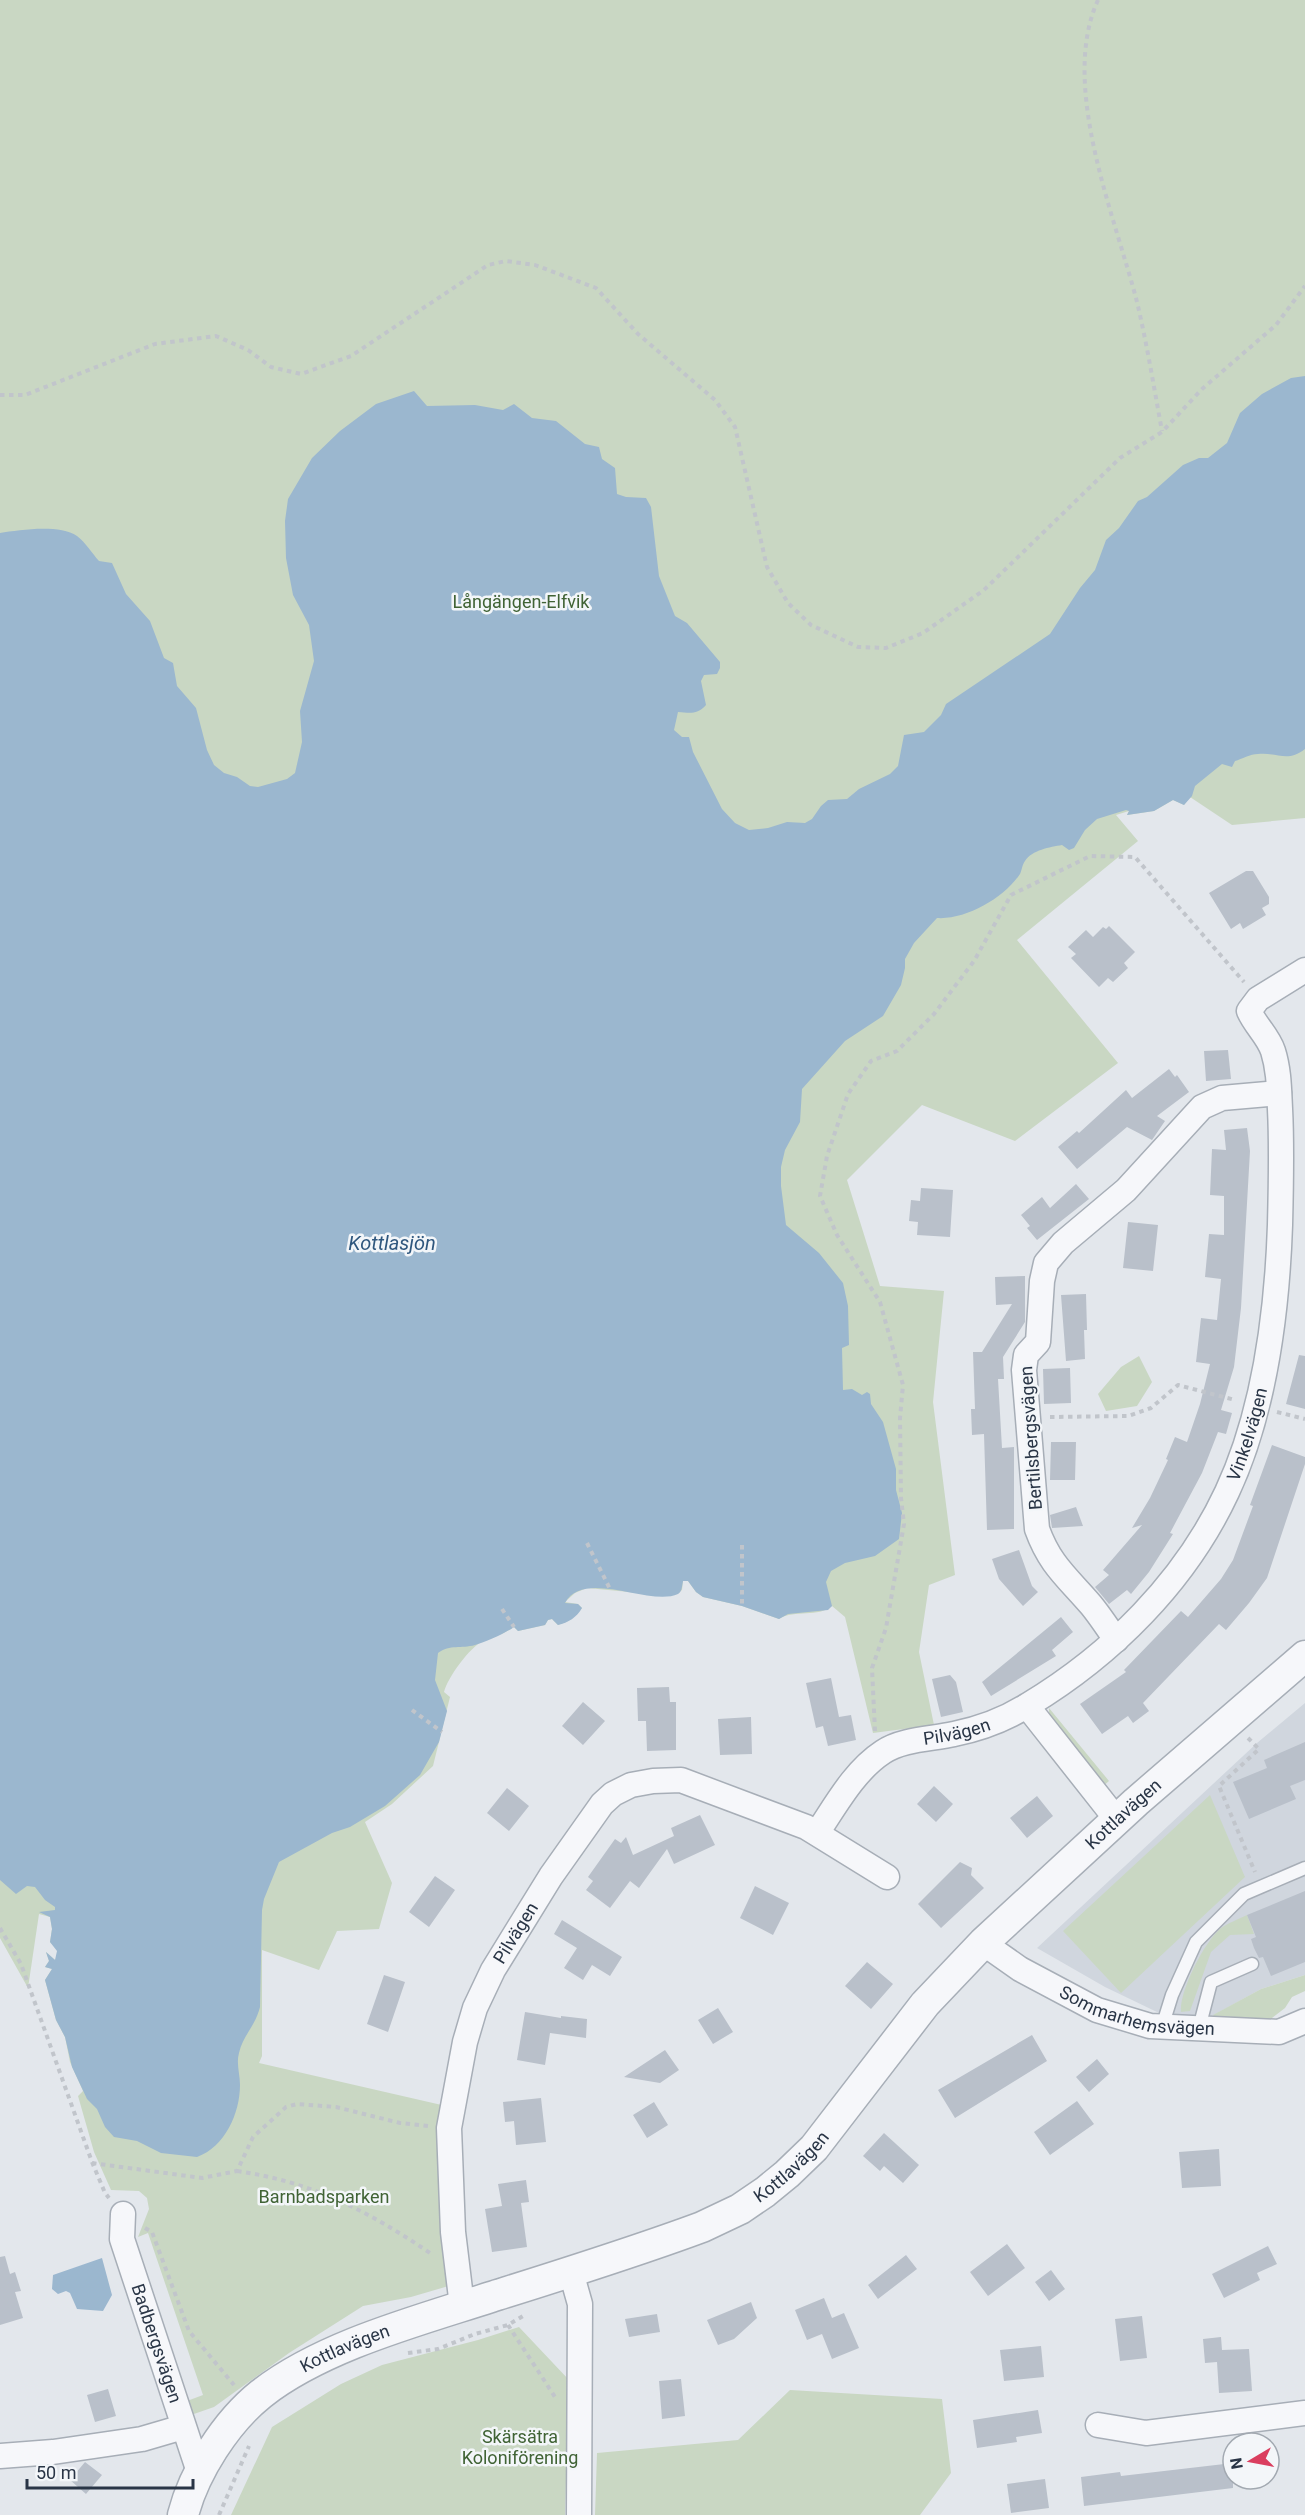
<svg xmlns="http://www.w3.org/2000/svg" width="1305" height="2515" font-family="Roboto,sans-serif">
<rect width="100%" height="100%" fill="#e3e7ec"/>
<!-- built -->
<path fill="#d0d6de" d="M1305 1703V1975L1261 1989 1201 2022 1157 2012 1105 1987 1037 1948 1257 1743Z"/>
<!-- green -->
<path fill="#c9d7c3" d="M0 0H1305V818L1232 825 1190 797 1184 805 1173 800 1154 811 1127 815 1129 811 1116 815 1138 841 1017 940 1118 1063 1015 1141 922 1105 847 1180 880 1286 944 1291 933 1402 955 1575 929 1585 919 1652 934 1725 873 1733 845 1617 832 1606C818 1618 795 1609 779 1619L742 1606 703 1597 696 1592 688 1581H683L682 1590 677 1594 661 1595 587 1588 575 1593 565 1602 578 1604 582 1608 568 1621 558 1625 552 1619 548 1620 545 1625 518 1631 514 1627C501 1636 496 1635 484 1640 469 1648 448 1677 444 1692L450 1697 433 1766 392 1804 365 1822 392 1883 379 1929 337 1931 319 1970 262 1950V2056L259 2063 446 2106 452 2285 411 2297 363 2306 289 2353 214 2407 191 2415 187 2401 203 2395 148 2233 138 2237 149 2209 147 2198 139 2191 111 2190 94 2152 78 2096 83 2091 70 2062 65 2037 56 2020 45 1980 52 1969 45 1967 49 1961 46 1952 55 1960 57 1958V1949L50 1942 52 1929 50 1917 39 1914 28 1988 0 1938Z
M1139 1356 1152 1382 1137 1406 1106 1411 1098 1394 1121 1367Z
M1049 1708 1109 1781 1102 1787 1049 1719Z
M1210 1795 1245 1877 1121 1993 1063 1931Z
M1247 1915 1254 1934 1230 1935 1211 1952 1190 2011 1181 2012C1179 1992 1204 1942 1221 1928 1228 1923 1239 1919 1247 1915Z
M1305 1975V1991L1292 1997 1285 2008 1268 2021 1217 2022 1213 2015 1261 1989Z
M519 2327 569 2380 565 2515H231L272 2427 341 2384 382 2365 478 2340Z
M790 2390 942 2399 951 2473 920 2515H595L597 2453 738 2440Z"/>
<!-- water -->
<path fill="#9bb7cf" d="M1305 376V749C1287 763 1278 752 1258 754 1250 754 1242 759 1235 761L1232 767 1222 764 1195 786 1192 796 1184 805 1173 800 1154 811 1127 815 1129 811 1126 810 1097 819 1085 830 1074 848 1069 850 1062 845C1050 847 1032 850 1025 861 1022 865 1022 870 1020 874 1004 898 966 920 937 918L914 943 905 959V968L901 985 883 1016 845 1041 802 1089 800 1122 785 1150 781 1167V1186L786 1225 819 1253 843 1283 848 1306 849 1345 842 1348 843 1390 852 1389 862 1395 867 1392 870 1394 871 1404 883 1422 896 1469V1490L902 1513 899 1539 875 1556 845 1563 831 1571 826 1582 832 1606 828 1610 788 1614 779 1619 742 1606 703 1597 696 1592 688 1581H683C682 1586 682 1592 678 1594 650 1607 584 1568 565 1603L578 1604 582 1608C577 1617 568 1623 558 1625L552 1619 548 1620 545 1625 518 1631 514 1627C504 1634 486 1642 475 1645 461 1649 450 1644 438 1653L435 1680 447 1711 439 1742 420 1775 385 1806 350 1827 332 1833 279 1862 264 1899 262 1910 260 2007C255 2027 243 2035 239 2053 236 2063 240 2074 240 2085 240 2113 225 2147 197 2157L161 2153 137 2141 114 2137 105 2127 97 2109 87 2099 72 2067 65 2037 56 2020 45 1980 52 1969 45 1967 49 1961 46 1952 55 1960 57 1951 50 1942 52 1929 50 1917 39 1912 55 1910V1907L45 1900 35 1887 27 1886 16 1894 0 1880V533C20 530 59 524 77 536 85 542 92 553 99 561L112 563 126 594 150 621 164 658 173 663 177 686 196 708 207 750 214 765 224 773 237 777 250 786 258 787 287 779 295 773 302 742 300 711 314 661 309 625 293 595 286 558 285 521 288 499 312 458 340 431 376 404 414 391 427 406 475 405 503 410 514 404 532 418 556 421 585 444 599 447 602 459 615 468 617 494 626 497 646 498 651 507 659 576 675 616 687 623 720 662V668L717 674 704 675 701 681 706 705C697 715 690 713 678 712L674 730 682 737H689L693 752 722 809 735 823 749 830 768 828 787 822 805 823 812 819 821 806 828 800 847 799 859 789 890 774 898 766 904 735 924 732 941 715 946 704 1050 634 1080 588 1095 570 1106 540 1119 528 1138 501 1147 497 1183 465 1199 458H1208L1227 443 1240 413 1262 394 1291 378Z
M102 2258 112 2295 103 2311 77 2309 70 2293 66 2291 58 2294 52 2289 53 2275Z"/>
<!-- building -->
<path fill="#b9c0ca" d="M1246 871H1253L1269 897V904L1262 908 1266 915 1243 929 1240 923 1231 929 1209 893Z
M1109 926 1135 952 1124 963 1128 968 1113 982 1108 978 1099 987 1071 958 1076 954 1068 947 1086 930 1093 937 1103 927 1106 929Z
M1228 1050 1231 1079 1206 1081 1204 1051Z
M1169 1069 1175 1077 1177 1075 1189 1092 1157 1116 1165 1121 1152 1140 1127 1127 1077 1169 1058 1147 1077 1131 1079 1133 1126 1090 1132 1098Z
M1247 1128 1250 1151 1241 1308 1234 1367 1221 1410 1232 1413 1226 1434 1218 1432 1202 1473 1170 1533 1173 1534 1149 1572 1131 1594 1127 1590 1109 1604 1095 1587 1109 1575 1103 1570 1142 1525 1132 1528 1150 1498 1168 1460 1166 1459 1175 1437 1187 1442 1200 1404 1210 1364 1196 1362 1201 1318 1217 1320 1221 1279 1205 1277 1209 1234 1224 1235V1196L1210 1195 1212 1149 1226 1150 1224 1130Z
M1076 1184 1089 1199 1037 1240 1027 1228 1030 1226 1021 1215 1042 1197 1050 1208Z
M921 1188 953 1190 950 1237 917 1235 918 1222 909 1221 911 1200 920 1201Z
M1128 1222 1158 1225 1153 1271 1123 1268Z
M1025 1276V1322L1003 1357 1004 1379H998L1002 1448 1014 1447V1529L987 1530 984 1434 972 1435 971 1409H975L973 1352H982L1012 1304 996 1305 995 1277Z
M1086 1294 1087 1330H1084L1085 1359 1066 1361 1061 1295Z
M1299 1355 1305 1356V1409L1286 1404Z
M1070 1368 1071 1403 1044 1404 1043 1369Z
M1051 1442H1076L1075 1480H1050Z
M1272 1445 1305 1457V1464L1267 1578 1249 1603 1226 1630 1219 1624 1143 1703 1149 1711 1133 1723 1128 1716 1102 1734 1080 1704 1126 1672 1124 1670 1181 1611 1188 1617 1221 1579 1233 1560 1253 1506 1250 1505Z
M1076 1507 1083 1526 1052 1528 1050 1515Z
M1019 1550 1032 1586 1038 1592 1023 1606 999 1579 992 1559Z
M1061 1617 1073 1632 1052 1650 1056 1656 991 1696 982 1682Z
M950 1675 956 1682 963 1712 941 1717 932 1679Z
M831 1678 839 1717 851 1715 856 1740 828 1746 823 1726 816 1728 806 1683Z
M669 1687 670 1702H676V1750L647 1751 646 1721H638L637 1688Z
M583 1702 605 1721 583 1745 562 1726Z
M751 1717 752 1754 720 1755 718 1719Z
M1305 1742V1780L1290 1786 1296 1799 1249 1819 1233 1782 1267 1768 1264 1760Z
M934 1786 953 1804 936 1822 917 1804Z
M507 1788 529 1806 509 1831 487 1813Z
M1037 1796 1053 1816 1027 1838 1010 1818Z
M700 1815 715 1845 674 1864 667 1849 639 1888 630 1881 610 1908 586 1890 593 1881 588 1877 615 1839 621 1843 626 1837 633 1855 674 1836 671 1828Z
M960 1862 972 1868 971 1875 984 1888 941 1928 918 1904Z
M435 1876 455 1890 429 1927 409 1912Z
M755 1886 789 1903 773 1935 740 1918Z
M1305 1891V1962L1271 1976 1263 1957 1259 1958 1254 1948 1251 1939 1256 1937 1247 1915Z
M562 1920 622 1957 610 1976 592 1965 583 1980 564 1968 577 1948 554 1934Z
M867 1962 893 1984 871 2009 845 1986Z
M384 1975 405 1982 388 2032 367 2024Z
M718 2008 733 2032 713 2044 698 2020Z
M525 2012 561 2018V2016L587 2019 586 2038 550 2033 545 2065 517 2060Z
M1032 2035 1047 2061 955 2118 938 2090Z
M665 2050 679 2070 660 2083 624 2077Z
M1097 2059 1109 2074 1089 2092 1076 2077Z
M541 2098 546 2142 516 2145 514 2121 505 2122 503 2102Z
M1077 2101 1094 2124 1050 2155 1034 2132Z
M654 2102 668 2125 647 2138 633 2115Z
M884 2133 919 2165 903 2183 884 2166 880 2171 863 2156Z
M1219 2149 1221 2186 1182 2188 1179 2152Z
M526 2180 529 2202 521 2203 527 2247 492 2252 485 2209 502 2206 498 2184Z
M1007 2244 1025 2268 988 2296 970 2272Z
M1268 2246 1277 2264 1257 2273 1260 2280 1224 2298 1212 2274Z
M906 2255 917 2269 878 2299 868 2285Z
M5 2256 10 2274 15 2272 21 2291 15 2292 23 2318 0 2325V2257Z
M1051 2270 1065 2289 1049 2301 1035 2282Z
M824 2298 832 2318 844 2313 859 2348 832 2359 822 2334 807 2340 795 2310Z
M751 2302 757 2318 734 2339 718 2345 707 2320Z
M657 2314 660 2332 629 2337 625 2319Z
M1142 2316 1147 2358 1120 2361 1115 2319Z
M1221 2337 1222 2350 1249 2349 1252 2391 1219 2393 1217 2362 1205 2363 1203 2339Z
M1041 2346 1044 2377 1004 2381 1000 2350Z
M681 2379 685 2416 662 2419 659 2381Z
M108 2389 116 2416 95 2422 87 2395Z
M1038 2410 1042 2433 1016 2437 1017 2442 977 2448 973 2420Z
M85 2462 102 2475 86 2494 70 2480Z
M1233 2463V2488L1084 2506 1081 2477 1120 2472 1121 2476Z
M1045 2479 1049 2508 1011 2513 1007 2484Z"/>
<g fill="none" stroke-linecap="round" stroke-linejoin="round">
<!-- service casing -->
<g stroke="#a7aeb7" stroke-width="15">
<path id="service" d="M1162 2027 1172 1995 1196 1942 1244 1894 1305 1868
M1199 2028 1211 1982 1252 1964"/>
</g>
<!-- minor casing -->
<g stroke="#a7aeb7" stroke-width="27">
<g id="minor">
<path d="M1116 1640C1108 1628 1100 1616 1091 1605 1067 1577 1050 1565 1037 1529L1024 1370 1026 1355 1038 1342 1042 1281 1046 1263 1063 1243 1126 1190 1202 1107 1222 1098 1279 1093"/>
<path d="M1027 1706 1117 1820"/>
<path id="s1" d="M817 1833C836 1805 854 1771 883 1752 902 1739 932 1739 954 1734 979 1729 1006 1719 1028 1705 1111 1655 1185 1582 1227 1492 1265 1411 1277 1314 1280 1225 1281 1186 1282 1147 1280 1109 1279 1089 1279 1070 1273 1051 1268 1036 1255 1025 1249 1011L1258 999 1305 970"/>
<path id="s2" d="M983 1943 1020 1969 1097 2010 1150 2026 1279 2032 1305 2021"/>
<path id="s3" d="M123 2214 122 2239 199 2472"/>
<path d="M571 2272 580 2304 579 2515"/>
<path id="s4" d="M462 2306 453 2232 449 2128 465 2042 475 2008 493 1970 551 1876 602 1804 613 1794 631 1785 653 1781 681 1780 806 1827 887 1877"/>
<path d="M1098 2425 1146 2433 1305 2413"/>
<path d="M0 2456 53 2452 142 2439 183 2427"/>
</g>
</g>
<!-- tertiary casing -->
<g stroke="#a7aeb7" stroke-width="33">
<g id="tertiary">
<path id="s5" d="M183 2515C194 2472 226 2422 261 2394 322 2346 417 2321 491 2297 561 2275 632 2253 702 2227L740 2209 765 2192 787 2174 814 2148 925 2004 983 1943 1136 1802 1305 1656"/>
</g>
</g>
<!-- path -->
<path stroke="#c1c5cb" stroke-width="4" stroke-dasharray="4.5 4.5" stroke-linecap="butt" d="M1098 0C1059 85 1115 216 1137 302 1147 344 1154 388 1162 431
M0 395H25L155 344 216 336 248 350 271 367 301 374 351 356 488 265 506 261 535 265 596 288 638 334 715 400 735 427 767 567 788 603 811 625 858 647 886 648 923 633 984 590 1120 458 1162 432 1202 389 1276 325 1305 286
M1277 1412 1305 1419
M1050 1417 1128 1416 1151 1408 1178 1385 1235 1400
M587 1543 610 1589
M742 1545V1606
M502 1609 514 1627
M412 1710 442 1732
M875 1731 872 1668 886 1628 904 1524 901 1498 900 1418 903 1385 880 1302 837 1235 820 1196 827 1156 848 1094 871 1061 897 1051 934 1014 974 961 1011 895 1090 856 1135 857 1244 982
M1248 1738 1259 1749 1219 1786 1255 1872
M0 1928 21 1964 92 2162 105 2193 109 2198
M92 2163 202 2178 237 2171 253 2137 286 2107 297 2104 336 2107 400 2123 428 2126
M237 2171C313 2182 370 2212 433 2255
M145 2228 152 2232 189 2331 234 2385
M508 2325 557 2400
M408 2353 438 2349 475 2334 508 2325 523 2316
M219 2515 249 2446"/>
<!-- service -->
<use href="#service" stroke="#f6f7fa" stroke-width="12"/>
<!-- minor -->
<use href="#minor" stroke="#f6f7fa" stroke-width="24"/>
<!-- tertiary -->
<use href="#tertiary" stroke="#f6f7fa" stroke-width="30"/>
</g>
<g text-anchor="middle" stroke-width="5" stroke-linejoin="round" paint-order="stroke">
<!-- park labels -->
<g font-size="18" fill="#406335" stroke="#f3f6f9">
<text x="521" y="608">Långängen-Elfvik</text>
<text x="324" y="2203">Barnbadsparken</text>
<text x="520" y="2443">Skärsätra<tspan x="520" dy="21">Koloniförening</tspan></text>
</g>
<!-- street labels -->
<g font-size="18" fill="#293546" stroke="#f3f6f9">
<text dy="6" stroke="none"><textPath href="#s1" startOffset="616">Vinkelvägen</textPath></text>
<text transform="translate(1031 1438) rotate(-94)" y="6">Bertilsbergsvägen</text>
<text dy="6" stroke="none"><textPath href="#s1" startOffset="182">Pilvägen</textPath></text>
<text dy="6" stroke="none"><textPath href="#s5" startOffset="1214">Kottlavägen</textPath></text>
<text dy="6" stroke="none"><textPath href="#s4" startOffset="387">Pilvägen</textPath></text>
<text dy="6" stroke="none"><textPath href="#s2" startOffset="172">Sommarhemsvägen</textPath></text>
<text dy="6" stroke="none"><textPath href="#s5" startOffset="728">Kottlavägen</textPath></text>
<text dy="6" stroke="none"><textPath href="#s3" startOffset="135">Badbergsvägen</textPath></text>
<text dy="6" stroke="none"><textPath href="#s5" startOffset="242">Kottlavägen</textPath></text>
</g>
<!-- water labels -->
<g font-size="20" font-style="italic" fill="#2f577e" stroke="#f3f6f9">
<text x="392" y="1250">Kottlasjön</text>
</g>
</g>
<!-- north arrow -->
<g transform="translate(1251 2461) rotate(260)"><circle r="28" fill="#f3f6f9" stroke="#a2a9b1" stroke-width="1.5"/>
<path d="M0-4.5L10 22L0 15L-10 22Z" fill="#da3e5f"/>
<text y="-9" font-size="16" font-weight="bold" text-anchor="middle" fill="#293546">N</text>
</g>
<!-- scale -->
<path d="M27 2479v9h166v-9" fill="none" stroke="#293546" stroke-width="3"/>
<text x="36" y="2479" font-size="18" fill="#293546" stroke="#f3f6f9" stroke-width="4.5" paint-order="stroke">50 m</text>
</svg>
